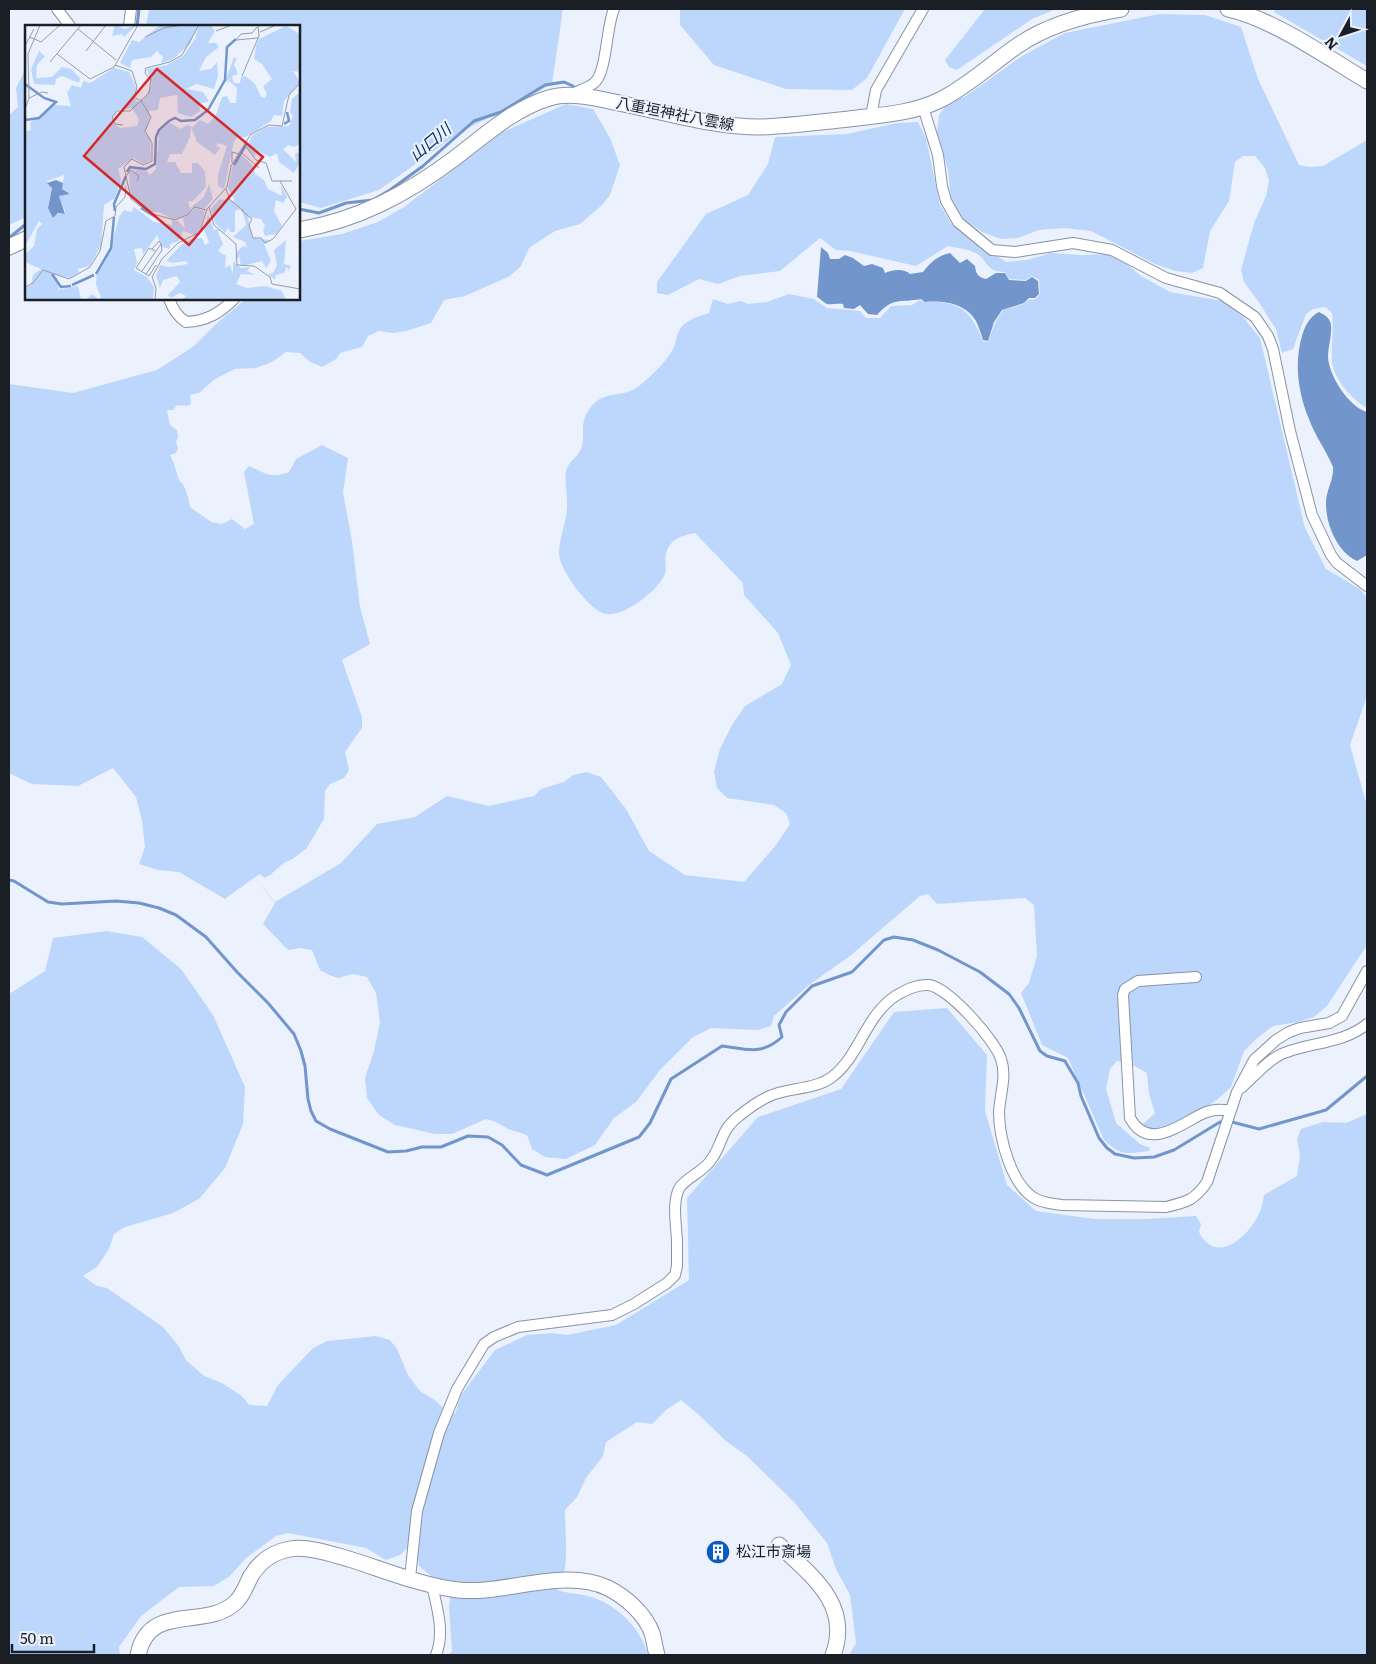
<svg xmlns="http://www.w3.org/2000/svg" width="1376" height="1664" font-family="Literata,'Noto Sans JP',serif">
<rect width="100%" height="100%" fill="#ebf2fd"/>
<!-- green -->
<path fill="#bdd6fc" d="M149 9H563L552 84 459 133 379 190 321 208 299 202V26H146Z
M680 9H905L867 78 852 90 786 89 714 65 680 25Z
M985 9H1056L1032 19 957 70 949 67 945 60Z
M1276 9H1367V66L1274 12Z
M1159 14 1205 15 1241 27 1258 79 1299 165 1309 167 1323 166 1367 140V408C1353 401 1333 378 1332 361 1331 345 1334 331 1332 313L1325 307 1313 309 1306 314 1293 349 1282 353 1276 329 1258 301 1244 282 1241 270 1254 223 1266 196 1269 180 1265 168 1255 156H1243L1235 162 1229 201 1210 231 1203 268 1192 273 1176 271 1155 264 1091 231 1065 228 1039 230 1018 238 1001 239 982 232 963 219 951 199 948 170 937 132 939 115 948 103 966 96 1022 56 1065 33Z
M26 68V217L9 225V115L18 107 16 88Z
M566 104 593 109 610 138 620 165 610 195 602 205 580 224 555 231 529 248 521 266 510 276 465 296 444 300 431 323 406 331 393 333 379 331 368 336 362 347 340 353 336 359 322 367 309 361 300 353 286 352 272 362 256 368 235 369 215 379 199 393 190 395 191 404 187 406 177 405 173 410H167L170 425 177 430 178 437 176 442 178 448 176 453 170 455 173 461 179 480 184 486 188 497 190 507 211 522 222 524 232 519 245 529 254 524 244 472 249 466C267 474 270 479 289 472L296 459 322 445 348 458 343 493 352 541 360 607 370 644 342 660 362 717V728L345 752 349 770 344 778 330 784 325 791 324 819 306 849 291 860 285 862 270 875 264 878 260 874 255 877 275 902 341 863 377 824 415 817 447 796 489 806 534 796 541 789 564 782 573 775 587 772 601 777 626 809 649 851 685 875 744 882 776 845 790 824 786 813 774 805 727 798 717 788 714 772 720 749 732 725 745 706 782 684 791 665 778 633 744 595 743 583 695 533C682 535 669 540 666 554 664 561 668 569 664 576 657 591 624 617 606 614 590 612 559 569 559 554 559 538 566 524 567 509 568 496 564 483 566 471 568 461 580 456 582 446 585 433 580 426 587 413 601 387 622 400 639 386 651 376 664 364 672 351 676 344 676 336 680 329 686 320 699 316 709 313L713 299 728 304 740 301 748 304 767 302 789 294 814 299 827 308 860 311 866 318H880L891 306 912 305 920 300C927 304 932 301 939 302 967 305 973 318 983 341L988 342 996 321 1003 310 1024 304 1029 300 1036 299 1040 294 1039 280 1032 276 1026 280 1009 279 1005 272C984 271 989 261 976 253 968 249 956 248 948 246L916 266 850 251 836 250 820 238 780 271 740 276 718 284 699 279 668 295 657 293V282L706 214 748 195 768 164 775 137 847 134 897 123 918 122 926 138 940 205 951 223 971 239 1006 262 1027 260 1051 253 1081 255 1115 254 1141 276 1170 292 1223 301 1242 316 1260 338 1305 528 1326 569 1360 589 1367 598V696L1350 745 1367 806V945L1327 1006 1314 1017 1297 1022 1273 1026 1256 1039 1244 1051 1231 1087 1219 1098 1198 1113 1167 1129 1148 1130 1143 1124 1155 1113 1149 1094 1147 1073 1129 1063 1117 1061 1110 1069 1106 1089 1116 1123 1140 1144 1150 1148 1149 1151C1126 1154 1121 1156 1104 1140L1068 1058 1042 1045 1021 993 1029 983 1037 956 1034 905 1025 898 937 904 928 894 920 896 850 956 809 985 774 1016 771 1026 758 1030 711 1028 693 1037 660 1070 636 1102 614 1118 595 1145 566 1159 545 1157 532 1149 527 1135 508 1129 496 1122 486 1119 452 1134H435L395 1125 379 1115 367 1098 365 1078 374 1051 380 1022 376 993 367 977 353 974 338 978 329 975 320 970 312 950 301 948 288 950 263 924 275 903 255 877 225 899 179 872 158 870 139 864 145 847 142 821 136 797 113 768 78 786 32 784 9 773V384L73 393 157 370 194 346 217 323 246 299H299V241L342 234 378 222 404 207 503 132Z
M107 931 142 937 181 969 213 1015 245 1087 243 1124 225 1168 199 1199 173 1213 125 1227 114 1234 109 1249 97 1267 83 1276 97 1286 107 1288 163 1327 178 1345 186 1360 204 1376 222 1383 242 1396 249 1405 267 1406 278 1385 313 1348 327 1341 376 1336 390 1340 397 1349 408 1375 420 1391 435 1400 442 1407 455 1414 461 1395 495 1350 527 1335 553 1333 567 1335 616 1325 689 1280 687 1198 758 1117 841 1089 894 1012 947 1008 987 1055 985 1111 1007 1185 1036 1211 1094 1219H1145L1196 1216 1201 1224 1199 1232C1216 1266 1248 1237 1259 1214 1262 1208 1263 1201 1264 1195L1297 1176 1300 1155 1297 1139 1301 1129 1323 1122 1346 1123 1367 1114V1655H849L856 1643 850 1595 836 1569 827 1543 794 1502 747 1456 726 1441 698 1414 681 1400 666 1410 652 1424 637 1422 606 1442 603 1456 586 1478 577 1497 565 1510C565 1531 568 1553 564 1574L557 1579 556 1589C566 1594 576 1593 587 1596 615 1602 641 1628 648 1655H448L452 1651 449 1607 452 1581 432 1577 419 1566 416 1548 409 1546 400 1555 386 1560 366 1548 288 1533 276 1536 246 1558 230 1576 214 1586 179 1587 141 1616 119 1647 120 1655H9V994L45 971 53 938Z"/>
<!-- water -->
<path fill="#7295cc" d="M821 247 828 253 830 259H839L845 255 853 258 864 266 872 264 883 268 885 273C893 270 903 268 910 274L923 272C931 262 937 256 950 253L960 263 967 259 975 266C976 274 978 277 986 279L996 273H1005L1009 280 1026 281 1032 277 1038 281 1039 294 1035 298H1029L1024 303 1002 310 994 322 988 341 983 340C981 334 979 327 976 321 966 304 944 300 925 302L921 299C899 303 893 297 877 315L868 314 860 305 854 309 844 308 843 304C838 303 829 305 827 304 824 303 821 299 817 297Z
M1319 312C1325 315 1330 318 1331 325 1332 336 1328 347 1328 357 1329 376 1349 407 1367 412V555L1357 561C1337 552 1325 523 1326 501 1327 489 1334 479 1333 467 1326 450 1315 436 1309 419 1298 393 1294 363 1302 336 1305 326 1309 317 1319 312Z"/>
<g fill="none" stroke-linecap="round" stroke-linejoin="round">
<!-- stream -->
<path stroke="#7295cc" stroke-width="3" d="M137 26 139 9
M299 209 319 213 346 203 373 200 390 190 423 166 474 121 501 112 545 85 564 82 573 86
M9 238 26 224
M9 880 14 881 48 902 62 904 116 901 139 903 159 908 176 915 206 937 237 972 268 1003 294 1034 301 1051 305 1066 308 1099 311 1111 316 1121 330 1129 388 1152 406 1151 422 1147H441L468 1136 488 1137 502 1145 521 1165 547 1175 639 1137 650 1123 671 1079 722 1046C747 1049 761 1056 782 1037L779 1025 786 1012 812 986 852 972 884 940 894 937 913 940 938 950 980 972 1009 994 1019 1008 1040 1051 1047 1056 1065 1061 1069 1068 1078 1083 1081 1096 1099 1138 1107 1148 1115 1154 1134 1158 1154 1157 1174 1150 1220 1122H1232L1259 1129 1326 1110 1367 1076"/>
<!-- street casing -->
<g stroke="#8893a3" stroke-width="12">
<path id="street" d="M57 9 70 26
M129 26 131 9
M570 95C577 91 588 88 594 83 607 73 606 27 614 9
M923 107 938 155 942 186 946 201 958 222 992 250 1015 252 1073 243 1112 250 1166 278 1220 293 1255 317 1268 336 1273 349 1290 431 1312 515 1331 555 1337 563 1367 586
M871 116 876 90 923 9
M169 299C173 309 177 316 186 322 207 321 220 313 234 299
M1196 977 1138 981 1125 989 1123 995 1130 1118C1149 1152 1180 1124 1204 1113 1213 1109 1221 1109 1230 1111
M1241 1088C1255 1076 1270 1057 1287 1052 1314 1042 1344 1043 1367 1024
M410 1578 417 1511 439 1433 457 1389 484 1344 494 1337 518 1327 612 1315 634 1304 667 1283 675 1275 677 1266C677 1258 677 1251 677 1243 677 1227 671 1202 680 1187 689 1176 703 1172 711 1160 723 1144 720 1130 739 1116 750 1107 764 1097 778 1093 794 1088 818 1088 832 1077 860 1056 865 1015 897 995 906 990 917 984 929 985 949 988 995 1040 1001 1059 1007 1076 1000 1094 999 1112 999 1137 1011 1186 1036 1199 1044 1203 1053 1204 1062 1205L1166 1207C1187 1202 1195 1200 1207 1182L1237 1092 1254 1060 1276 1040 1289 1032 1300 1028 1329 1023 1342 1016 1367 971
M432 1585C437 1608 445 1632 436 1655"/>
</g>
<!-- secondary casing -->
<g stroke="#8893a3" stroke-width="17">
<path id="secondary" d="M1228 9C1273 19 1327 57 1367 81
M299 230C358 220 407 194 455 158 484 136 513 109 549 98 572 91 600 99 623 104 668 113 714 127 760 127 789 126 819 122 849 119 880 115 911 114 940 100 968 86 991 64 1017 46 1047 25 1084 15 1121 9
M9 247 26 239
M779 1545C811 1575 852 1605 833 1655
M138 1655C149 1601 206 1631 236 1602 244 1594 246 1585 251 1576 260 1561 273 1552 290 1549 309 1546 331 1554 349 1559 384 1570 423 1586 458 1590 505 1595 564 1567 608 1588 626 1597 645 1614 652 1633 654 1640 655 1648 657 1655"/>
</g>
<!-- street -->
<use href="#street" stroke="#fff" stroke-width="10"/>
<!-- secondary -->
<use href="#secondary" stroke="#fff" stroke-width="15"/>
</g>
<!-- icons -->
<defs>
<g id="building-disc" transform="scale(1.25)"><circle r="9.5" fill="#0d59c3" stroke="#ebf2fd"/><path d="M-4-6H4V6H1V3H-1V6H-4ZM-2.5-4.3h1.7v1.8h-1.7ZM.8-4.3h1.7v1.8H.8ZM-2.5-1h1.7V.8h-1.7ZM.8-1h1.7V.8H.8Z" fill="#fff"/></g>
</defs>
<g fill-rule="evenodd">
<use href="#building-disc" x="718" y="1552"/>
</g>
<g text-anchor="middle" stroke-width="4" stroke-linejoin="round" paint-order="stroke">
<!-- street labels -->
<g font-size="15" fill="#1a1e25" stroke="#ebf2fd">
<text transform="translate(675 114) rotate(11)" y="5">八重垣神社八雲線</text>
</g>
<!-- poi labels -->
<g font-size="15" fill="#1a1e25" stroke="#ebf2fd" text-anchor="start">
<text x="736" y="1557">松江市斎場</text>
</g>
<!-- water labels -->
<g font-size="16" font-style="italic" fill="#08295a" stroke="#ebf2fd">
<text transform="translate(430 142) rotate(-40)" y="6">山口川</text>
</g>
</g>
<!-- overview -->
<g transform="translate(25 25)">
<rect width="275" height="275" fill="#ebf2fd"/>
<path d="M90 0 99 4 112 0 99 12 97 9 87 11ZM135 0H173L165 19 147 35 136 38 138 32 132 26 126 32 107 35 105 43 95 38 107 15 114 17ZM174 0H186L190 6 183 18H191L194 22 181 32 174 46 186 44 192 37 193 51 189 64 171 59 161 64 178 67 184 76 174 79 175 86 166 92 153 88 152 70 135 73 133 85 124 86 125 92 120 108 125 112 126 135 118 139 109 133 93 144 96 155 90 173 79 180 76 220 65 241 53 244 54 248 45 253 28 249 34 260 33 265 53 261 56 275H0V263L6 260 8 250 16 244 0 237V229L9 221 12 204 17 199 14 196 0 221V107L6 105 5 98 30 80 46 81 42 68 47 60 56 63 58 56 65 58 89 43 104 47 111 62 109 73 113 77 120 73 127 59 122 44 142 40 158 31 170 14 173 15 170 13ZM107 83 114 94 112 101 95 103 86 97 93 85ZM39 150 37 164 45 169 34 171 41 189H32L28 193 23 182 27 162 22 156ZM261 1 275 9V47L268 46 275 57 259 76 257 91 249 90 246 96 221 112H213L209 116 199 164 193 161V150L202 121 193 118 191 121 195 123 190 130 172 117 166 102 165 112 157 129H145L142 137H150L156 148H167V138H173L180 147 181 162 168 176 163 177 165 183 179 172 184 159 188 174 179 184 167 182 162 190 149 195 134 187H125L105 169 104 146 111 147 104 142 120 144 125 150 131 144 134 107 145 98 156 104 162 100 168 102 175 95 183 99 191 90 197 72 202 71 205 78H211L212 63 205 57 202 58 206 54 200 57 209 32 212 34 209 39 213 49 207 51 209 58H215L216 52 220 51 230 59 236 72 240 73 242 69 238 61 247 54 237 39 229 34 231 21 234 14ZM14 26 20 31 12 40 11 53 27 52 37 42 46 44 55 53 54 58 37 51 31 54 30 60 9 59 6 44ZM275 67V119L269 122 263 120 258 124 271 137 270 128 275 127V138L269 148 254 137 252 128 245 132 231 125 230 132 222 123 227 110 242 102 264 101 268 91 265 87 267 74ZM217 130 229 142 230 149 239 155 243 164 257 171 256 160 262 172 258 178 251 175 249 186 257 201 251 209 240 211 238 205 240 201 236 194 223 192 227 213 245 215 239 219 246 236 241 243 237 236 216 241 214 231 210 237 211 228 218 221 222 223 220 217 208 212 221 200 217 184 210 186V207H205L203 202 200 208 190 198 186 183 195 174 210 176 203 163 207 142ZM109 182 129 197 147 200V195L153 196 160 204 158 193 169 183 180 186 175 205 170 210 158 206 154 216 145 219V224L137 222 132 210 118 230 117 223 109 224 112 238 109 245 122 252 129 262 128 275H61L67 269 73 274 76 272 71 260 72 245 85 225 94 192 99 185 106 187ZM183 189 189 205 195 204 193 207 198 219 193 226 201 231 200 243 205 240 208 249V236L216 243 225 242 222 246 230 250 216 249 211 259 222 263 240 261 257 266 261 275H157L161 271 155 268 146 273 143 270 155 257 152 251 138 255 135 263 131 251 135 240 145 242 163 239 161 236 148 238 141 236 156 220 169 213H177L180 220 184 218 179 204ZM261 215 259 239 266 241 263 246 262 241 259 248 251 250 250 255 243 249 248 248 252 240 249 225Z" fill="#bdd6fc" fill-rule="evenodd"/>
<path d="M31 155 38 158 37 164 45 169 34 171 40 189 33 188 28 193 23 183 27 163 22 158Z" fill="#7295cc"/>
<path fill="none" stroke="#7295cc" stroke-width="2.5" d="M0 59 19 73 31 77 14 93 0 95M259 99 264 96 262 87M209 140 222 118M102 147 105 142 121 144 130 139 131 112 134 105 144 96 150 93 156 96 170 95 183 85 200 55 202 22 211 14M116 183 129 191M90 186 89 179 101 151M27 249 36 262 46 261M71 249 86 223 89 192M47 260 69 250"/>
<path fill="none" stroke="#979da7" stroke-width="1" d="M232 2 227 8 216 9 211 15 233 13M53 4 91 35M191 6 207 0M235 7 251 0M5 12 16 17 35 0M120 12 139 3 157 0M0 21 9 4M61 26 81 0M32 29 65 54 89 42 113 0M25 37 56 0M90 40 107 46 112 62 109 72 114 75M217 51 234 11 233 0M4 73 17 67 23 68M115 74 126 92 120 106 127 118V136L118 140 107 134 99 142 106 174 124 188 150 195 162 190 169 182 182 185M0 84 4 73 3 29 15 0M98 100 90 99 87 92 92 86H105L124 68 126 55 120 48 121 43 145 37 157 30 174 0M221 122 231 135 241 138 247 156H267M217 128 234 143M207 138V127L214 129M101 151 106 145 114 151 112 156M201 164 205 175 219 186M184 182 189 200 211 219 212 240 229 241 245 252 247 259 275 264M216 185 227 194 224 200 228 213H236L240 218 248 214 271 184 255 156M130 226 124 223 111 243 124 251 131 240M117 246 136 219 134 216 127 224M121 249 137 225 136 219M0 262 8 258 18 245 44 254 65 242 75 226 81 196 90 191 91 182 100 172 101 161M130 275 131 263 127 252 137 234 153 218 175 207 182 184 202 162 206 141 226 109 244 100 257 101 264 70 275 58"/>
<path fill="#d62828" fill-opacity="0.15" stroke="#d62828" stroke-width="2.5" d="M132 44 238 132 164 220 59 131Z"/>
<rect width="275" height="275" fill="none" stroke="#1a1e25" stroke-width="2.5"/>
</g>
<!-- border -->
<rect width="1376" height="1664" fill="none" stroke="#1a1e25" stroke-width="20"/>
<!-- north arrow -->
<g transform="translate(1341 35) rotate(230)" stroke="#ebf2fd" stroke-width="4" paint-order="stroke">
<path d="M0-4L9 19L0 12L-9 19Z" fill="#1a1e25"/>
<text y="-8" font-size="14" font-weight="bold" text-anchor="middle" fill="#1a1e25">N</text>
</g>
<!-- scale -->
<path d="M12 1644v8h82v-8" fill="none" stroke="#1a1e25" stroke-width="2.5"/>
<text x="20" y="1644" font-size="15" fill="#1a1e25" stroke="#ebf2fd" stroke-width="4" paint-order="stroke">50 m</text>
</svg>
